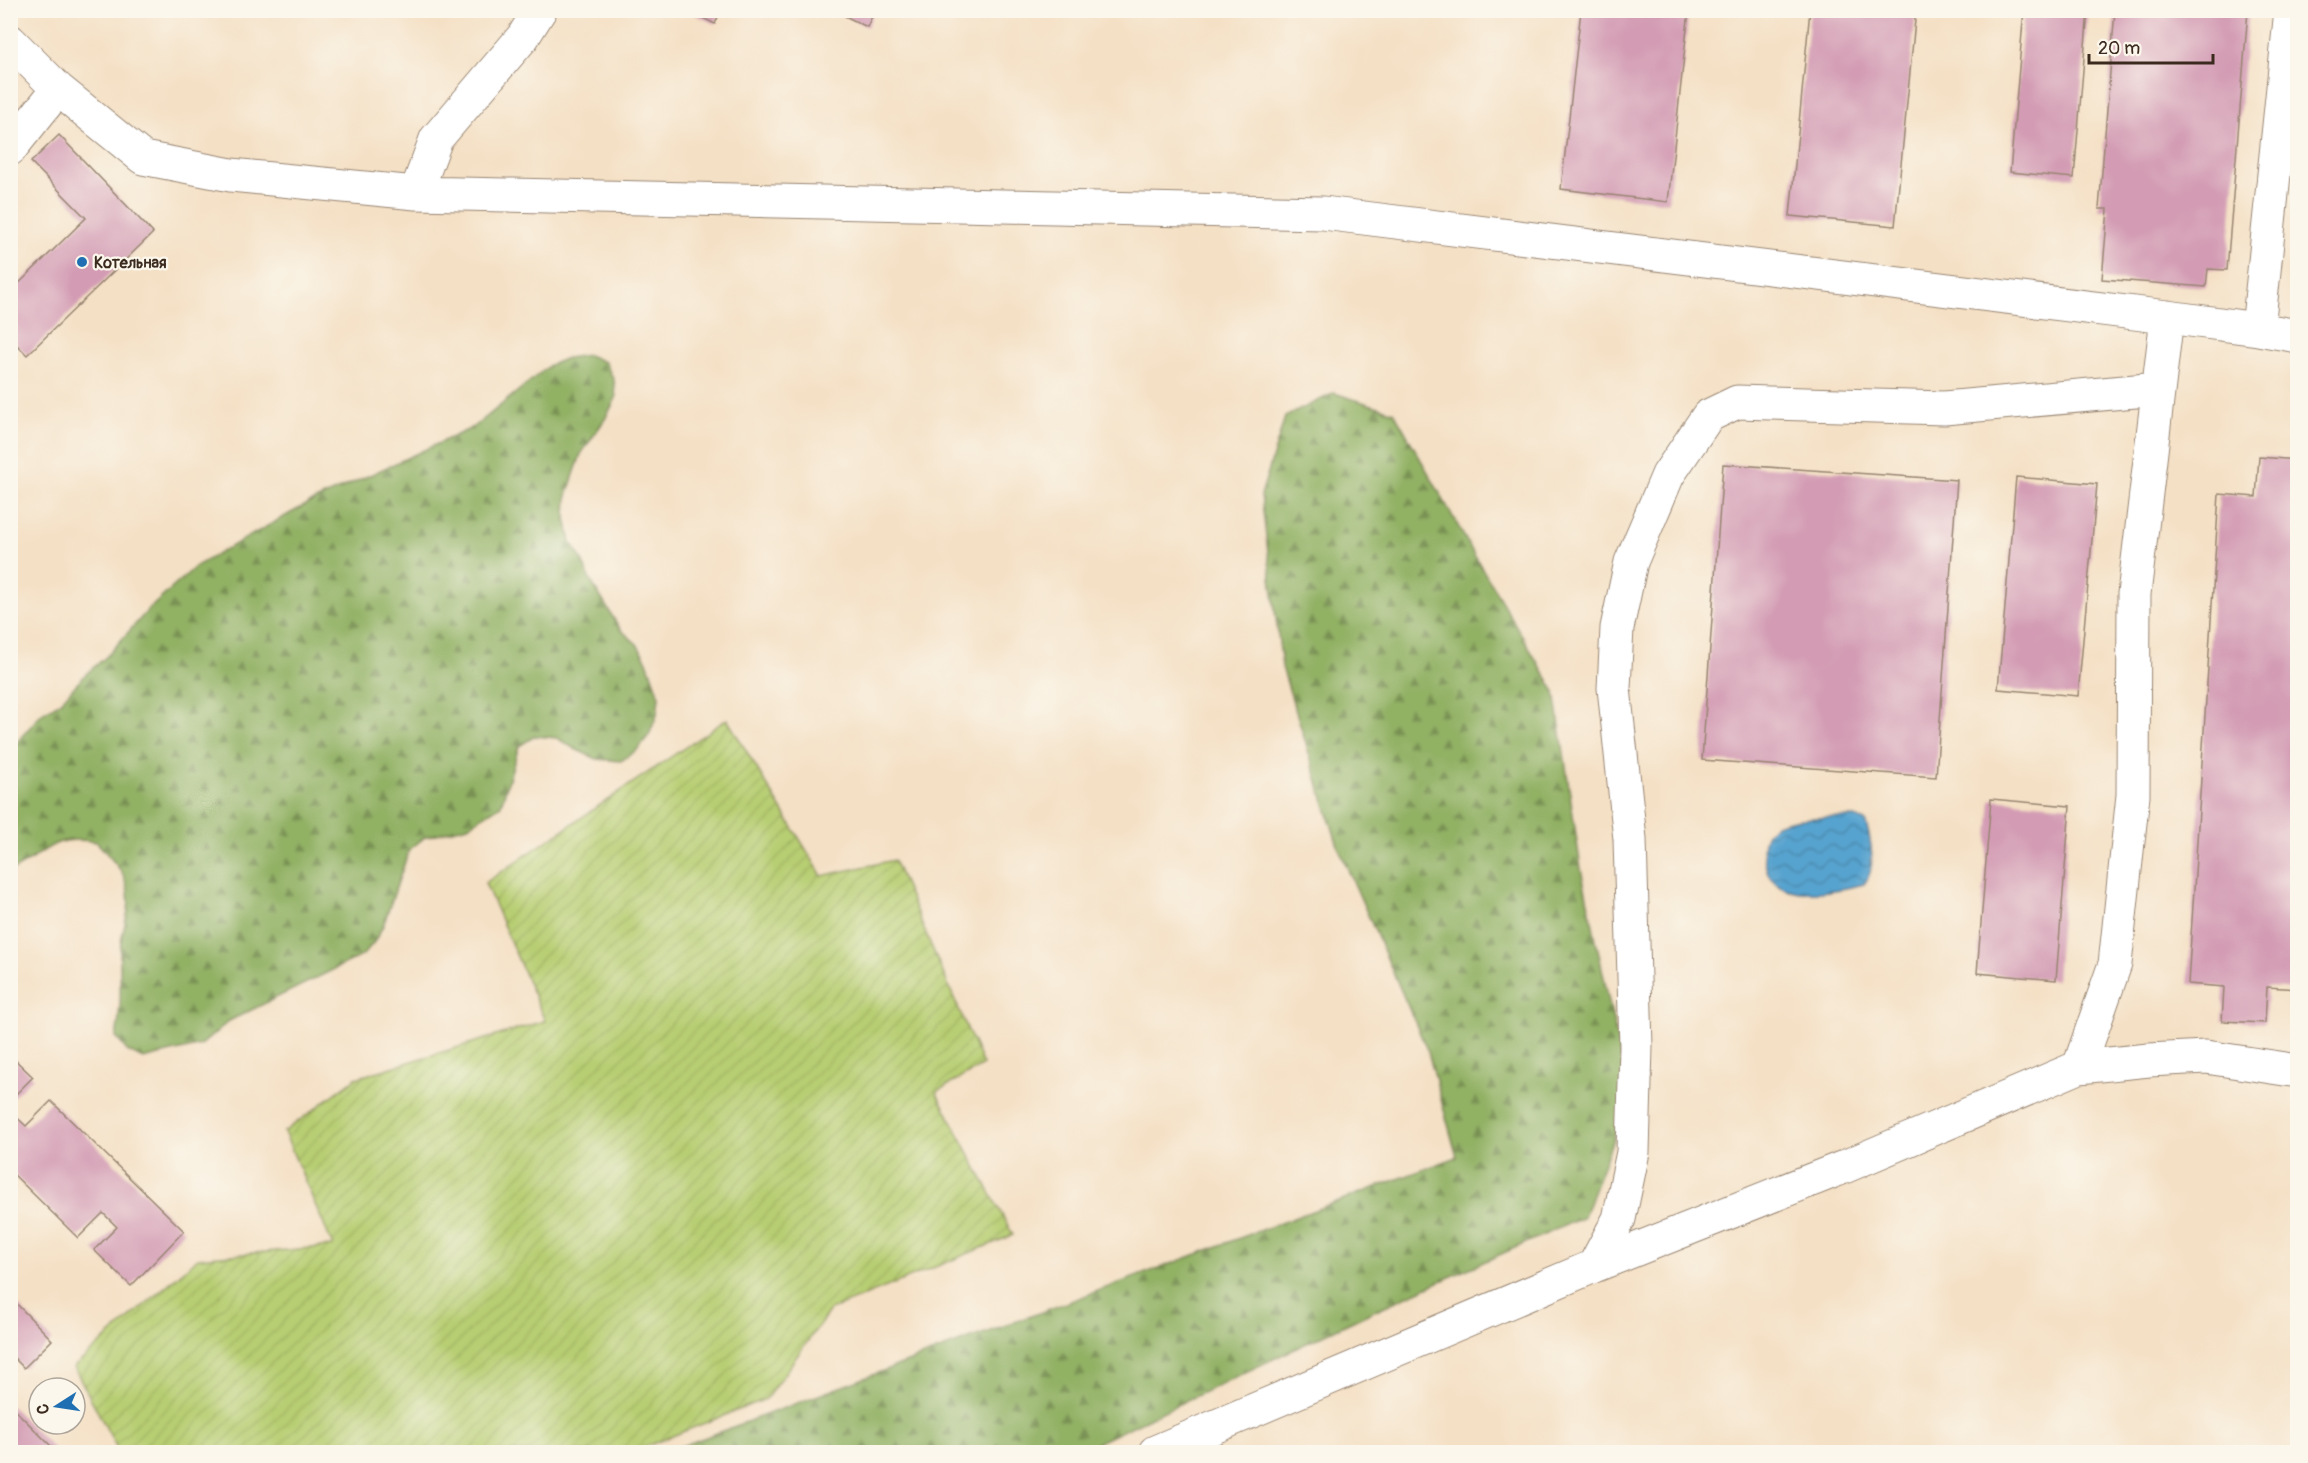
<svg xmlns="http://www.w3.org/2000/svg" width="2308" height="1463" font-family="Pangolin,sans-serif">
<defs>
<pattern id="forest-firs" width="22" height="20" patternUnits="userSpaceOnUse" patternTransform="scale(1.5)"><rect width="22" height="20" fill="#91b164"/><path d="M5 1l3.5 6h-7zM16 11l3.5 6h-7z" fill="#789052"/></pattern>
<pattern id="garden-furrows" width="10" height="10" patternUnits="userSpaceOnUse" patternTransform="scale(1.5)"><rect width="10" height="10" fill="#b7ce72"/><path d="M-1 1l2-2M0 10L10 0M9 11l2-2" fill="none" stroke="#9eb162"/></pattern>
<pattern id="water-waves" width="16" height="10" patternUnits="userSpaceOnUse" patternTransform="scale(1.5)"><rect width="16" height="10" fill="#56a3cf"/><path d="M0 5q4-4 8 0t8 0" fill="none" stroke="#4885a7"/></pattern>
</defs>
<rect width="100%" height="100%" fill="#fbf7ec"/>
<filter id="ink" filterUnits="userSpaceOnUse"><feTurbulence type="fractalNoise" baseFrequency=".0167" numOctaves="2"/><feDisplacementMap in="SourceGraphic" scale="12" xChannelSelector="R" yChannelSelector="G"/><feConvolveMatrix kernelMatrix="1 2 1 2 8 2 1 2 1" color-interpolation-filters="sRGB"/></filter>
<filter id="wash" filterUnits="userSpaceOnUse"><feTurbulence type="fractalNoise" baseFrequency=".008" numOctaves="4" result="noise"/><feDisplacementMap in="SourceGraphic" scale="24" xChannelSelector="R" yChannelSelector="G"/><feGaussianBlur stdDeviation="1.35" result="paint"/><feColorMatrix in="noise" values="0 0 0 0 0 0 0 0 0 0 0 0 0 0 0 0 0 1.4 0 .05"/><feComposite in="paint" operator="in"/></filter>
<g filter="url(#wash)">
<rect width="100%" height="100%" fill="#f4e0c5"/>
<!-- forest -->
<path fill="url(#forest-firs)" stroke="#666e41" stroke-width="1.5" d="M588 355 605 362 614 380 616 398 605 419 581 454 567 495 566 518 571 542 582 560 589 578 620 629 637 644 647 661 659 696 657 715 649 735 637 750 621 761 597 759 575 749 557 738 535 736 519 746 501 805 468 826 425 837 409 850 383 926 374 942 363 955 229 1021 201 1045 143 1059 127 1051 116 1037C122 1007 120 983 120 953 121 921 137 911 123 875 120 867 103 850 97 842 50 833 47 854 11 871V749L42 713 59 703 87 673 107 656 148 610 196 566 307 504 474 427 550 365 567 358Z
M1334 393 1394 412 1479 563 1555 692 1581 869 1629 1096 1584 1217 1376 1310 1078 1452H666L1457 1157 1428 1052 1339 849 1282 667 1261 495 1285 417Z"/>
<!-- garden -->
<path fill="url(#garden-furrows)" stroke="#797c48" stroke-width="1.5" d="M727 719 822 876 894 860 983 1065 936 1092 1013 1235 830 1310 766 1399 632 1452H119L74 1367 198 1258 333 1246 284 1132 356 1078 545 1021 485 883Z"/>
<!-- water -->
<path fill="url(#water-waves)" stroke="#486676" stroke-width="1.5" d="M1855 817 1865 821C1871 838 1877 869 1864 884 1839 890 1789 902 1771 878 1767 874 1765 863 1764 856 1762 846 1764 833 1773 827 1790 816 1834 818 1855 817Z"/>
<g id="blocks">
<!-- building -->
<path fill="#d39cb4" d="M686 10H721L715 24Z
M833 10H875L867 27Z
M1581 10H1689L1668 202 1561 189Z
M1810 10H1916L1895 226 1790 216Z
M2024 10H2088L2074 178 2010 172Z
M2115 10H2248L2227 270 2208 269 2206 287 2102 279 2108 209H2099Z
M59 135 153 233 27 355 10 338V292L86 218 31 162Z
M2259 457 2298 460V989L2267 987 2265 1023 2222 1021 2224 987 2188 984 2219 494 2256 497Z
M1723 464 1957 480 1936 777 1702 760Z
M2016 477 2097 484 2078 696 1998 689Z
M1991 799 2070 806 2056 980 1977 973Z
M10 1055 33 1077 10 1100Z
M51 1101 184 1231 131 1286 94 1250 117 1227 103 1213 78 1238 10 1171V1111L26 1126Z
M10 1297 52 1340 24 1368 10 1354Z
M10 1405 57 1452H10Z"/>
</g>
</g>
<g filter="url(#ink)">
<use href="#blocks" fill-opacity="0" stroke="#988572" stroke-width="1.5"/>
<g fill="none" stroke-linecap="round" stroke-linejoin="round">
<!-- minor casing -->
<g stroke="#988572" stroke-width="35">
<path id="minor" d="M10 41 58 89 143 158 231 175 416 193 1323 213 2167 317 2258 329 2298 336
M10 149 58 89
M416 193 436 139 523 37 540 10
M2258 329 2291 10
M2079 1067 2115 964 2133 795 2134 594 2167 317
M1594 1266 1619 1219 1633 1152 1636 1047 1630 839 1614 688 1617 628 1631 562 1668 475 1708 416 1737 402 1944 408 2158 389
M1155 1452 1594 1266 1844 1167 2079 1067 2149 1060 2206 1057 2298 1071"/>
</g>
<!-- minor -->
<use href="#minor" stroke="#fff" stroke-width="33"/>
</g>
</g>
<!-- markers -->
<circle fill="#1f6fb2" stroke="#fbf7ec" stroke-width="2" cx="82" cy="262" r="6"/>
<g text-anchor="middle" stroke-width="4.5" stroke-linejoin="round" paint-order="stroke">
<!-- poi labels -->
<g font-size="16" font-weight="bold" fill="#3b2a1e" stroke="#fbf7ec" text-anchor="start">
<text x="94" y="268">Котельная</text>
</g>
</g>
<!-- margin -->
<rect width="2308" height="1463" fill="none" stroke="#fbf7ec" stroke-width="36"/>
<!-- north arrow -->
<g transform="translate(57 1406) rotate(258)"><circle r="28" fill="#fbf7ec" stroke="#aea59a" stroke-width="1.5"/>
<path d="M0-4.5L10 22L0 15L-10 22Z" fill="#1f6fb2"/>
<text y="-9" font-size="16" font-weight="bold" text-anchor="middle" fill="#3b2a1e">С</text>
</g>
<!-- scale -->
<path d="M2089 54v9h124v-9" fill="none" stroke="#3b2a1e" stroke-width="3"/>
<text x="2098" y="54" font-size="18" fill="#3b2a1e" stroke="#fbf7ec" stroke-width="4.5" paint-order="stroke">20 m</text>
</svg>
